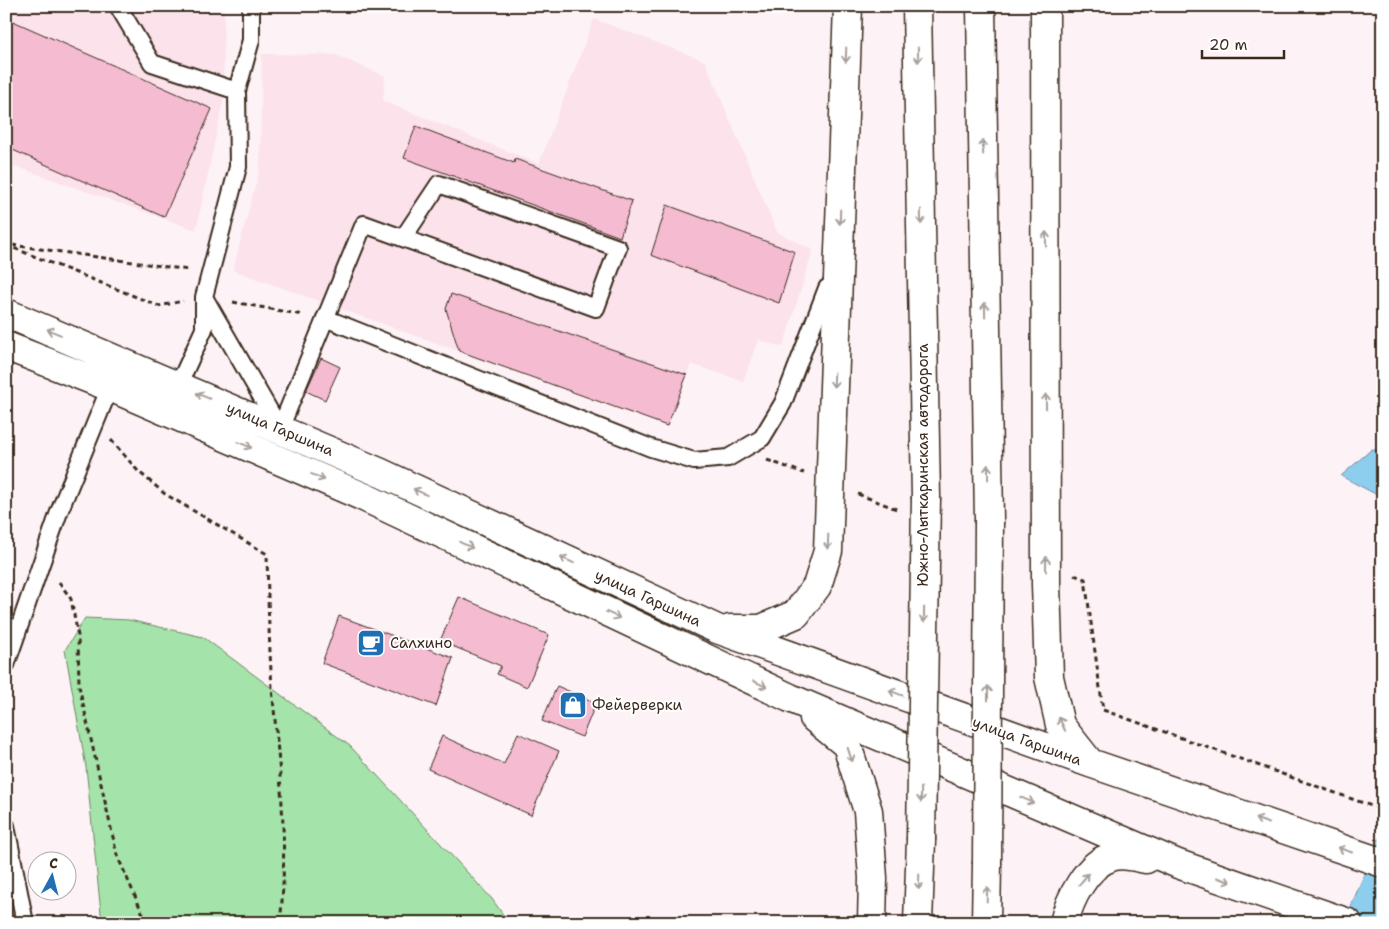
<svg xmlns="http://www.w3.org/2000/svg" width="1389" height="929" font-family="'Shantell Sans',sans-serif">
<rect width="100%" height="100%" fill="#fdf2f6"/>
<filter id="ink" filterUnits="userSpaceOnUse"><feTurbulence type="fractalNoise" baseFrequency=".02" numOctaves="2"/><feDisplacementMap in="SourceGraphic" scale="10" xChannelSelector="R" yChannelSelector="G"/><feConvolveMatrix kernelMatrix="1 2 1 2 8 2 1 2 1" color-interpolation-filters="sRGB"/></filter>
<g filter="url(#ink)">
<!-- built -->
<path fill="#fbe2eb" d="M6 6H224L223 102 196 230 6 163Z
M594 19 705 61 777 232 813 250 783 347 758 340 743 381 691 364 667 426 233 270 260 168 262 54 335 55 385 76 383 101 539 164Z"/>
<!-- green -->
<path fill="#a4e3aa" stroke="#708664" d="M85 618 129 620 203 637 350 746 492 899 509 923H102L86 767 65 650Z"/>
<!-- water -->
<path fill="#8dcdee" stroke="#6c8c9b" d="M1372 449 1383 452V498L1341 476Z
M1383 829V923H1344Z"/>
<!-- building -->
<path fill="#f5bcd1" stroke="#3b2a1e" d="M6 18 212 109 164 217 6 147Z
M416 126 514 163 515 159 632 201 620 237 404 158Z
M667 205 795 252 779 303 651 255Z
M451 294 687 375 667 426 459 351 446 309Z
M321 358 340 367 325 400 306 391Z
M459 597 549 635 527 687 497 674 501 666 440 641Z
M339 616 453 658 436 706 322 663Z
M557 686 596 703 582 737 542 721Z
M518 733 559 751 531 815 428 769 442 736 504 764Z"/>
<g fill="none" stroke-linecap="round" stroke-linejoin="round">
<!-- service casing -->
<g stroke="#3b2a1e" stroke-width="20">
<path id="service" d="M118 6 152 63 237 91
M204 297 280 429
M325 318 651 448 694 461 728 458 762 438 783 403 827 288
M178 386 204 329V297L238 167 237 91 251 40V6
M280 429 364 224 596 308 618 248 439 184 403 238
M6 665 59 512 110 387
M6 826 25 923"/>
</g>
<!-- primary casing -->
<g stroke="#3b2a1e" stroke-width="31">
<path id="primary" d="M917 6 926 497
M981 6 989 521
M1045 6 1046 584 1049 677 1060 725 1090 763
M6 313 381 473 717 629 1090 763 1383 863
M6 346 110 387 364 497 790 698 1178 864 1348 923
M730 629H761L796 614 817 586 828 551 848 6
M814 718 847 745 868 811 873 878 872 923
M918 923 921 840
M986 923 987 864
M1064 923C1069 900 1087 864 1111 857 1121 853 1136 857 1146 859"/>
</g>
<!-- path -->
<path stroke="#3b2a1e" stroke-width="3" stroke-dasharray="5 4" stroke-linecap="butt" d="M6 245 159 306 183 301
M12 245 189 270
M233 302 303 315
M111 440 138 471 165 494 267 554C268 598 269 643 272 687 279 767 289 842 280 923
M767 460 804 473
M858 494 899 510
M1074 575 1085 579 1103 710 1383 810
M59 582 71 599 78 636 79 686 117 855 142 912 149 923"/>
<!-- service -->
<use href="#service" stroke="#fff" stroke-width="16"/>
<!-- primary -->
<use href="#primary" stroke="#fff" stroke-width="28"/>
<!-- primary-bridge casing -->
<g stroke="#3b2a1e" stroke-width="31" stroke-linecap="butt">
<path id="primary-bridge" d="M921 840 926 497
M987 864 989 521"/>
</g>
<!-- primary-bridge -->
<use href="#primary-bridge" stroke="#fff" stroke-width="28"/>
</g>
<!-- one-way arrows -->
<defs><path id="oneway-shaft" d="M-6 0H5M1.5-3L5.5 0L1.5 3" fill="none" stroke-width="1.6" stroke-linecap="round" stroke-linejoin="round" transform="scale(1.25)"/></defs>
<g stroke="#a79f9a">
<use href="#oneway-shaft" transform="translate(846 55) rotate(92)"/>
<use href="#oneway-shaft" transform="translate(918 55) rotate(89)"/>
<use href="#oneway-shaft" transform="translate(983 147) rotate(-91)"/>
<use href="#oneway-shaft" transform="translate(840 217) rotate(92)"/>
<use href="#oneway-shaft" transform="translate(921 217) rotate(89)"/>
<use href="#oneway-shaft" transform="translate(1046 239) rotate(-90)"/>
<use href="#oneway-shaft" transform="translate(985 310) rotate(-91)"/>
<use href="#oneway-shaft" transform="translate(54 332) rotate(-157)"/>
<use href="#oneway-shaft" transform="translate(834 380) rotate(92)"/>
<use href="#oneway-shaft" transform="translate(203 396) rotate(-157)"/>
<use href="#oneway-shaft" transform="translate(1046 401) rotate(-90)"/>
<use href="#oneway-shaft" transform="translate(245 445) rotate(23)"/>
<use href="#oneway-shaft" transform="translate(988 472) rotate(-91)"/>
<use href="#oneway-shaft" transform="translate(318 477) rotate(24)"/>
<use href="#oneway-shaft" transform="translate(420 492) rotate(-155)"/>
<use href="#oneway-shaft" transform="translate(828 542) rotate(92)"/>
<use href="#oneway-shaft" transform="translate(466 545) rotate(25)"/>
<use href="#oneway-shaft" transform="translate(567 560) rotate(-155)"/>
<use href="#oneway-shaft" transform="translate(1046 564) rotate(-90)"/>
<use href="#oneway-shaft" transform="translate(613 615) rotate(25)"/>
<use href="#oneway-shaft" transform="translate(924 615) rotate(91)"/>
<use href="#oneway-shaft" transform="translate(760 684) rotate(25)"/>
<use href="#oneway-shaft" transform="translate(896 693) rotate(-160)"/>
<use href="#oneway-shaft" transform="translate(988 693) rotate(-90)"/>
<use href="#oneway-shaft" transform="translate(1062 724) rotate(-115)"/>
<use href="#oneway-shaft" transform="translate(850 755) rotate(72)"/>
<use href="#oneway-shaft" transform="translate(921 795) rotate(91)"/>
<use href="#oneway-shaft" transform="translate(1027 800) rotate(23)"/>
<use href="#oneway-shaft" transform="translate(1262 821) rotate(-161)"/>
<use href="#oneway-shaft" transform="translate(1345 850) rotate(-161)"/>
<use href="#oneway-shaft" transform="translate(1084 879) rotate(-50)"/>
<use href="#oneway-shaft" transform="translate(1224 880) rotate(19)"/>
<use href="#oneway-shaft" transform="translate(919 882) rotate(92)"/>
<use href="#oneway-shaft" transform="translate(987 894) rotate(-88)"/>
</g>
</g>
<!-- icons -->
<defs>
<g id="cafe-square" transform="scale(1.4375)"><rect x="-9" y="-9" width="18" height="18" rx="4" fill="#1f6fb2" stroke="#fff"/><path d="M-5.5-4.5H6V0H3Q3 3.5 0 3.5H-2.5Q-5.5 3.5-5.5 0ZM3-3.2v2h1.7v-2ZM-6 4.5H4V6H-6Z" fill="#fff"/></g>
<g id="shop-square" transform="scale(1.4375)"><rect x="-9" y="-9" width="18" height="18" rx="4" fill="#1f6fb2" stroke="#fff"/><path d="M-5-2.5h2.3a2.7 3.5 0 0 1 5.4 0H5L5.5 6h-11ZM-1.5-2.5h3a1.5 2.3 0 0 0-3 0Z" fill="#fff"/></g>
</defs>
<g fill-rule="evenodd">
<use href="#cafe-square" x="371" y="643"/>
<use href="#shop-square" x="573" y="705"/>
</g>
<g text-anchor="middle" stroke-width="4" stroke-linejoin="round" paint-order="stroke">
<!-- street labels -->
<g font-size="15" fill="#3b2a1e" stroke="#fff">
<text transform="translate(280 429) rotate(23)" y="5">улица Гаршина</text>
<text transform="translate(923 465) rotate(-90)" y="5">Южно-Лыткаринская автодорога</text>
<text transform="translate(648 598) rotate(25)" y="5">улица Гаршина</text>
<text transform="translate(1027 741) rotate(20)" y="5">улица Гаршина</text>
</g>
<!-- poi labels -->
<g font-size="15" fill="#3b2a1e" stroke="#fff" text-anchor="start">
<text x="390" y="648">Салхино</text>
<text x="592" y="710">Фейерверки</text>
</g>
</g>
<!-- margin -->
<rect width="1389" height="929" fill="none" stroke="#fff" stroke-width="25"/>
<rect x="12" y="12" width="1364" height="904" fill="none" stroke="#3b2a1e" stroke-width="2" filter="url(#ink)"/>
<!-- north arrow -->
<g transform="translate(52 876) rotate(7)"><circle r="24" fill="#ffffff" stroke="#b1aaa5"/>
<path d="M0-4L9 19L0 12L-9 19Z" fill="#1f6fb2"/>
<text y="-8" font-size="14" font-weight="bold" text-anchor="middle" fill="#3b2a1e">С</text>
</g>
<!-- scale -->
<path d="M1202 50v8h82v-8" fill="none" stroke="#3b2a1e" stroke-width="2.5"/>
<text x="1209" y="50" font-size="15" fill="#3b2a1e" stroke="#ffffff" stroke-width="4" paint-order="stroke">20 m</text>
</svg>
